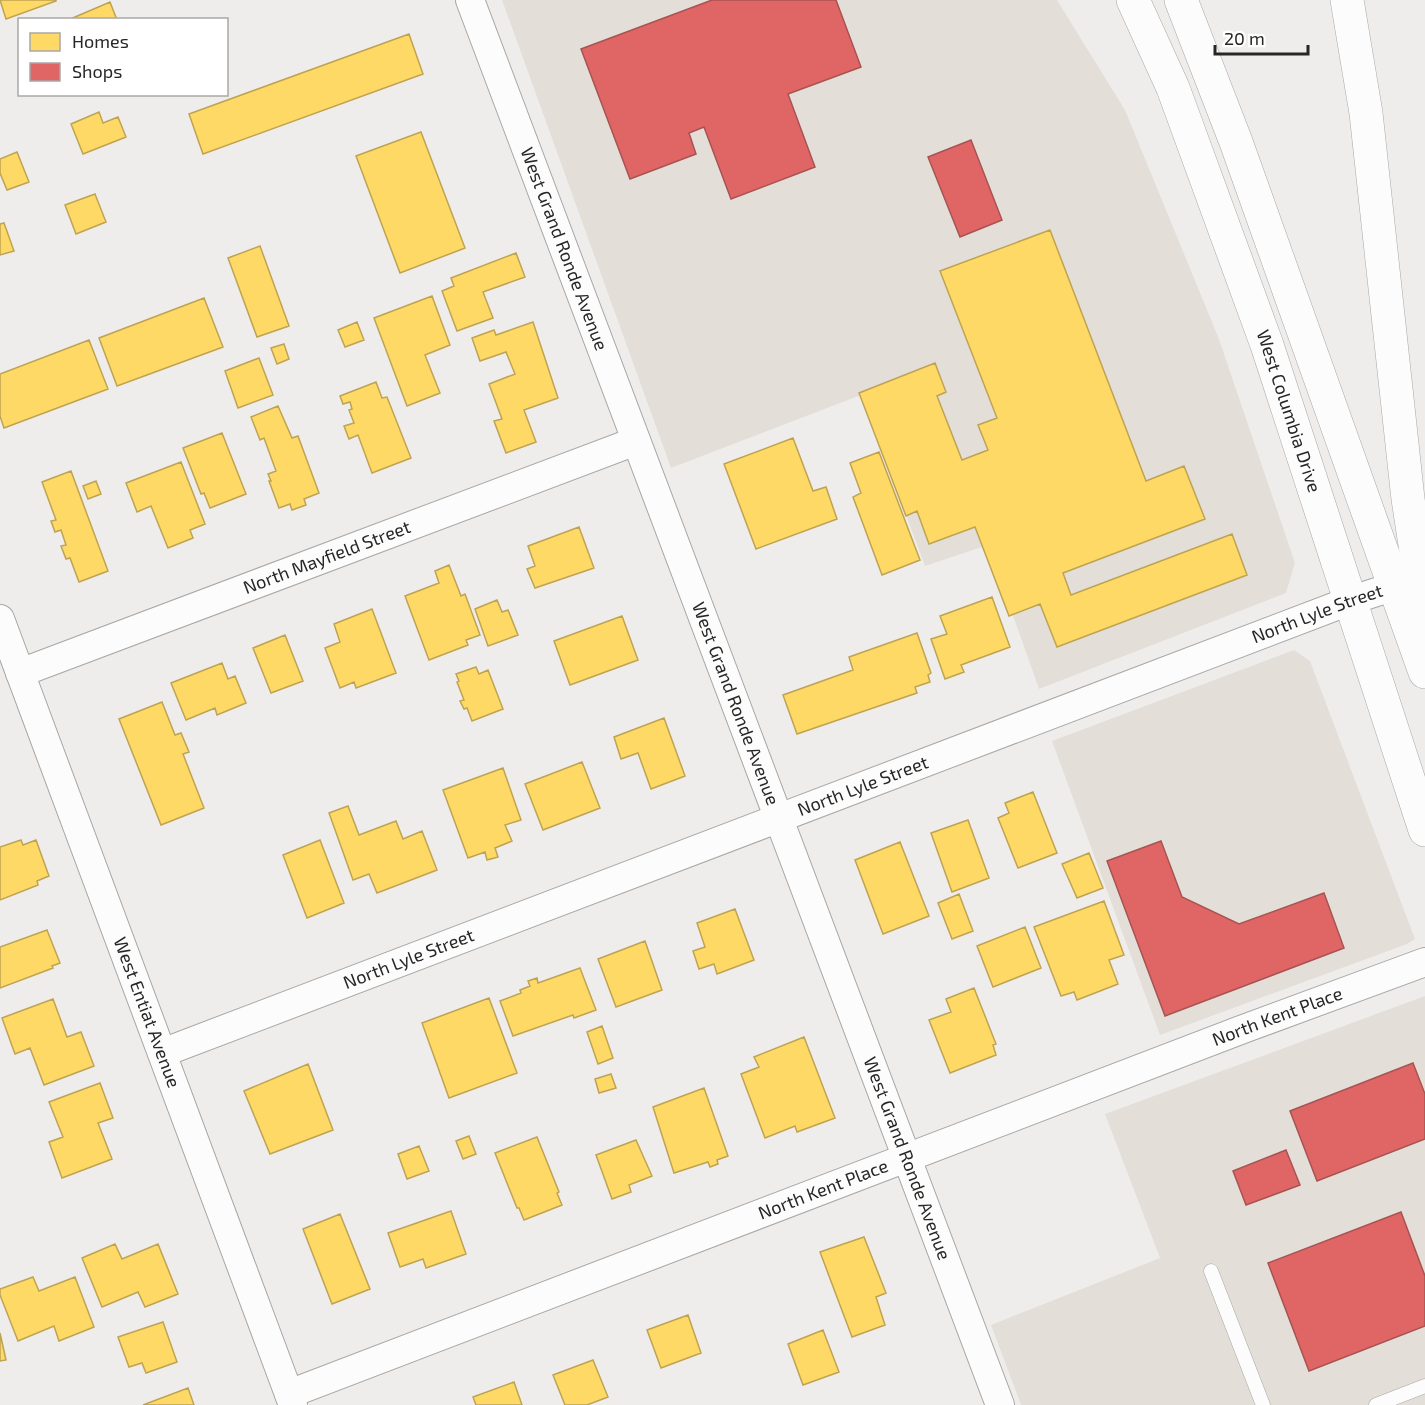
<svg xmlns="http://www.w3.org/2000/svg" width="1425" height="1405" font-family="'Exo 2',sans-serif">
<rect width="100%" height="100%" fill="#efedeb"/>
<!-- built -->
<path fill="#e3dfd8" d="M502 0H1057L1125 110 1219 339 1295 563 1286 593 1039 689 988 545 925 566 861 395 671 468Z
M1294 650 1310 661 1415 939 1407 944 1160 1035 1052 741Z
M1425 996V1405H1021L991 1325 1160 1258 1105 1114Z"/>
<!-- homes -->
<path fill="#ffd966" stroke="#bea352" stroke-width="1.5" d="M0 0H56V1L6 19Z
M110 2 117 20H68Z
M409 34 423 74 203 154 189 114Z
M99 112 103 123 118 117 126 137 83 154 71 124Z
M421 132 465 248 400 273 356 156Z
M17 152 29 182 7 190 0 173V159Z
M95 194 106 222 76 234 65 205Z
M4 223 14 251 0 255V224Z
M1050 230 1146 481 1184 466 1205 519 1063 573 1071 595 1232 534 1247 575 1057 647 1040 604 1009 616 975 527 929 544 917 511 906 516 859 393 935 363 946 392 937 396 962 460 988 450 978 425 997 418 940 271Z
M260 246 289 326 257 337 228 258Z
M516 253 525 277 483 292 493 318 457 331 442 291 454 286 451 278Z
M432 296 450 345 425 355 440 393 407 406 374 318Z
M204 298 223 347 117 386 99 338Z
M357 322 364 340 345 347 338 330Z
M533 322 558 398 524 410 536 442 506 453 494 421 502 419 489 384 515 374 506 352 480 361 472 338 494 330 496 335Z
M89 340 108 389 4 428 0 416V374Z
M284 344 289 359 277 364 271 348Z
M259 358 273 395 238 408 225 371Z
M376 382 382 398 387 397 411 458 372 473 358 435 349 439 344 426 354 423 349 410 352 409 350 402 343 404 340 396Z
M278 406 292 438 298 436 319 493 304 499 306 505 292 510 290 504 279 508 269 481H271L268 474 276 471 264 438 260 440 251 417Z
M222 433 246 494 210 508 204 493 201 494 183 448Z
M793 438 813 491 826 487 837 519 756 549 724 464Z
M879 452 920 560 882 575 853 497 861 493 850 463Z
M181 462 205 524 190 530 193 538 168 548 151 506 137 512 126 483Z
M71 471 108 571 79 582 70 558 66 559 61 546 66 545 61 530 55 532 51 521 56 520 42 482Z
M96 481 101 494 88 499 83 486Z
M579 527 594 568 535 588 527 569 535 566 528 546Z
M449 565 461 596 465 594 480 635 466 640 468 645 429 660 405 596 439 583 435 571Z
M992 597 1010 647 961 665 964 672 945 679 931 639 947 634 940 616Z
M497 600 502 612 508 610 518 635 488 646 475 609Z
M372 609 396 673 356 688 354 682 340 688 325 648 340 642 334 624Z
M622 616 638 660 570 685 554 641Z
M917 633 931 673 928 675 930 682 915 687 917 693 797 734 783 695 853 670 849 657Z
M285 635 303 681 271 693 253 648Z
M222 663 228 679 235 676 246 703 217 715 215 708 186 720 171 683Z
M476 667 479 674 488 670 503 709 472 721 467 708 464 709 460 701 464 700 457 682 459 681 456 674Z
M162 702 175 735 181 733 189 752 183 754 204 808 161 825 119 719Z
M664 718 685 776 651 789 638 753 621 759 614 737Z
M582 762 600 808 543 830 525 784Z
M503 768 521 820 505 825 512 841 495 848 498 857 487 860 485 852 468 858 443 790Z
M1033 792 1057 853 1018 868 998 818 1009 813 1005 803Z
M348 806 359 835 396 821 403 839 422 831 437 870 377 893 369 874 353 880 329 813Z
M968 820 989 878 952 892 931 833Z
M21 840 23 845 36 840 49 876 37 881 38 885 0 900V847Z
M320 840 344 903 307 918 283 855Z
M900 842 929 916 883 934 855 860Z
M1089 853 1103 888 1077 898 1062 864Z
M959 894 973 931 952 939 938 903Z
M1104 901 1124 955 1109 960 1118 984 1077 1000 1074 992 1061 996 1034 927Z
M735 909 754 960 717 974 714 964 699 969 693 951 705 947 697 923Z
M1025 927 1041 968 993 987 977 946Z
M47 930 60 963 52 966 53 968 0 988V947Z
M645 941 662 990 616 1007 598 959Z
M580 968 596 1010 574 1018 573 1015 513 1036 500 1001 521 993 520 990 530 986 528 981 537 978 538 983Z
M974 988 996 1044 993 1045 996 1055 950 1073 929 1020 951 1012 946 999Z
M489 998 517 1073 449 1098 422 1023Z
M53 999 67 1037 81 1032 94 1066 44 1085 30 1048 15 1054 2 1018Z
M602 1026 613 1058 598 1064 587 1032Z
M804 1037 835 1118 797 1132 795 1126 765 1138 741 1074 759 1067 754 1057Z
M308 1064 333 1130 270 1154 244 1091Z
M611 1074 616 1088 599 1093 595 1079Z
M100 1083 113 1118 98 1123 112 1159 62 1178 49 1142 63 1137 49 1102Z
M704 1088 728 1156 717 1160 718 1164 710 1167 708 1162 674 1173 653 1107Z
M469 1136 476 1154 463 1159 456 1141Z
M537 1137 559 1192 557 1193 562 1205 524 1220 519 1208H517L495 1153Z
M636 1140 652 1176 629 1185 631 1192 612 1199 596 1155Z
M419 1146 429 1171 407 1179 398 1154Z
M451 1211 466 1254 426 1268 423 1259 400 1267 388 1233Z
M340 1214 370 1289 332 1304 303 1229Z
M864 1237 886 1293 876 1297 885 1325 852 1337 820 1252Z
M115 1244 122 1259 158 1244 178 1294 145 1307 138 1292 102 1307 82 1258Z
M33 1277 39 1291 75 1277 94 1327 59 1341 54 1326 18 1341 0 1295V1289Z
M688 1315 701 1353 661 1368 647 1330Z
M163 1322 177 1362 146 1373 142 1363 129 1367 118 1337Z
M823 1330 839 1372 803 1385 788 1344Z
M0 1333 6 1360 0 1361Z
M593 1360 608 1397 587 1405H565L553 1375Z
M514 1382 522 1405H476L473 1397Z
M188 1388 194 1405H143Z"/>
<!-- shops -->
<path fill="#e06666" stroke="#a85352" stroke-width="1.5" d="M712 0H836L861 67 788 94 815 167 731 199 704 127 689 133 696 154 630 179 581 49Z
M971 140 1002 220 960 237 928 157Z
M1161 841 1182 897 1239 924 1324 893 1344 948 1165 1016 1107 861Z
M1413 1063 1425 1094V1139L1317 1181 1290 1111Z
M1286 1150 1300 1185 1246 1205 1233 1171Z
M1401 1212 1425 1276V1326L1309 1371 1268 1263Z"/>
<g fill="none" stroke-linecap="round" stroke-linejoin="round">
<!-- service casing -->
<g stroke="#a8a7a5" stroke-width="15">
<path id="service" d="M1211 1271 1263 1405
M1376 1405 1425 1386"/>
</g>
<!-- minor casing -->
<g stroke="#a8a7a5" stroke-width="30">
<g id="minor">
<path id="s1" d="M470 0 1000 1405"/>
<path id="s2" d="M0 619 293 1405"/>
<path id="s3" d="M20 673 636 441"/>
<path id="s4" d="M162 1053 1352 600 1395 586"/>
<path id="s5" d="M289 1394 1246 1028 1425 962"/>
</g>
</g>
<!-- primary casing -->
<g stroke="#a8a7a5" stroke-width="34">
<g id="primary">
<path id="s6" d="M1133 0 1173 88 1267 345 1425 830"/>
<path d="M1181 0 1236 142 1425 672"/>
</g>
</g>
<!-- motorway casing -->
<g stroke="#a8a7a5" stroke-width="34">
<path id="motorway" d="M1347 0 1366 113 1408 499 1425 610"/>
</g>
<!-- service -->
<use href="#service" stroke="#fdfcfc" stroke-width="14"/>
<!-- minor -->
<use href="#minor" stroke="#fdfcfc" stroke-width="28"/>
<!-- primary -->
<use href="#primary" stroke="#fdfcfc" stroke-width="33"/>
<!-- motorway -->
<use href="#motorway" stroke="#fdfcfc" stroke-width="33"/>
</g>
<g text-anchor="middle" stroke-width="6" stroke-linejoin="round" paint-order="stroke">
<!-- street labels -->
<g font-size="18" fill="#272624" stroke="#fff">
<text dy="6" stroke="none"><textPath href="#s1" startOffset="266">West Grand Ronde Avenue</textPath></text>
<text dy="6" stroke="none"><textPath href="#s6" startOffset="440">West Columbia Drive</textPath></text>
<text dy="6" stroke="none"><textPath href="#s3" startOffset="328">North Mayfield Street</textPath></text>
<text dy="6" stroke="none"><textPath href="#s4" startOffset="1236">North Lyle Street</textPath></text>
<text dy="6" stroke="none"><textPath href="#s1" startOffset="752">West Grand Ronde Avenue</textPath></text>
<text dy="6" stroke="none"><textPath href="#s4" startOffset="750">North Lyle Street</textPath></text>
<text dy="6" stroke="none"><textPath href="#s4" startOffset="264">North Lyle Street</textPath></text>
<text dy="6" stroke="none"><textPath href="#s2" startOffset="420">West Entiat Avenue</textPath></text>
<text dy="6" stroke="none"><textPath href="#s5" startOffset="1058">North Kent Place</textPath></text>
<text dy="6" stroke="none"><textPath href="#s1" startOffset="1238">West Grand Ronde Avenue</textPath></text>
<text dy="6" stroke="none"><textPath href="#s5" startOffset="572">North Kent Place</textPath></text>
</g>
</g>
<!-- legend -->
<rect x="18" y="18" width="210" height="78" fill="#ffffff" stroke="#a9a8a7" stroke-width="1.5"/>
<rect x="30" y="33" width="30" height="18" fill="#ffd966" stroke="#a9a8a7" stroke-width="1.5"/>
<text x="72" y="48" font-size="18" fill="#272624">Homes</text>
<rect x="30" y="63" width="30" height="18" fill="#e06666" stroke="#a9a8a7" stroke-width="1.5"/>
<text x="72" y="78" font-size="18" fill="#272624">Shops</text>
<!-- scale -->
<path d="M1215 45v9h93v-9" fill="none" stroke="#272624" stroke-width="3"/>
<text x="1224" y="45" font-size="18" fill="#272624" stroke="#ffffff" stroke-width="4.5" paint-order="stroke">20 m</text>
</svg>
